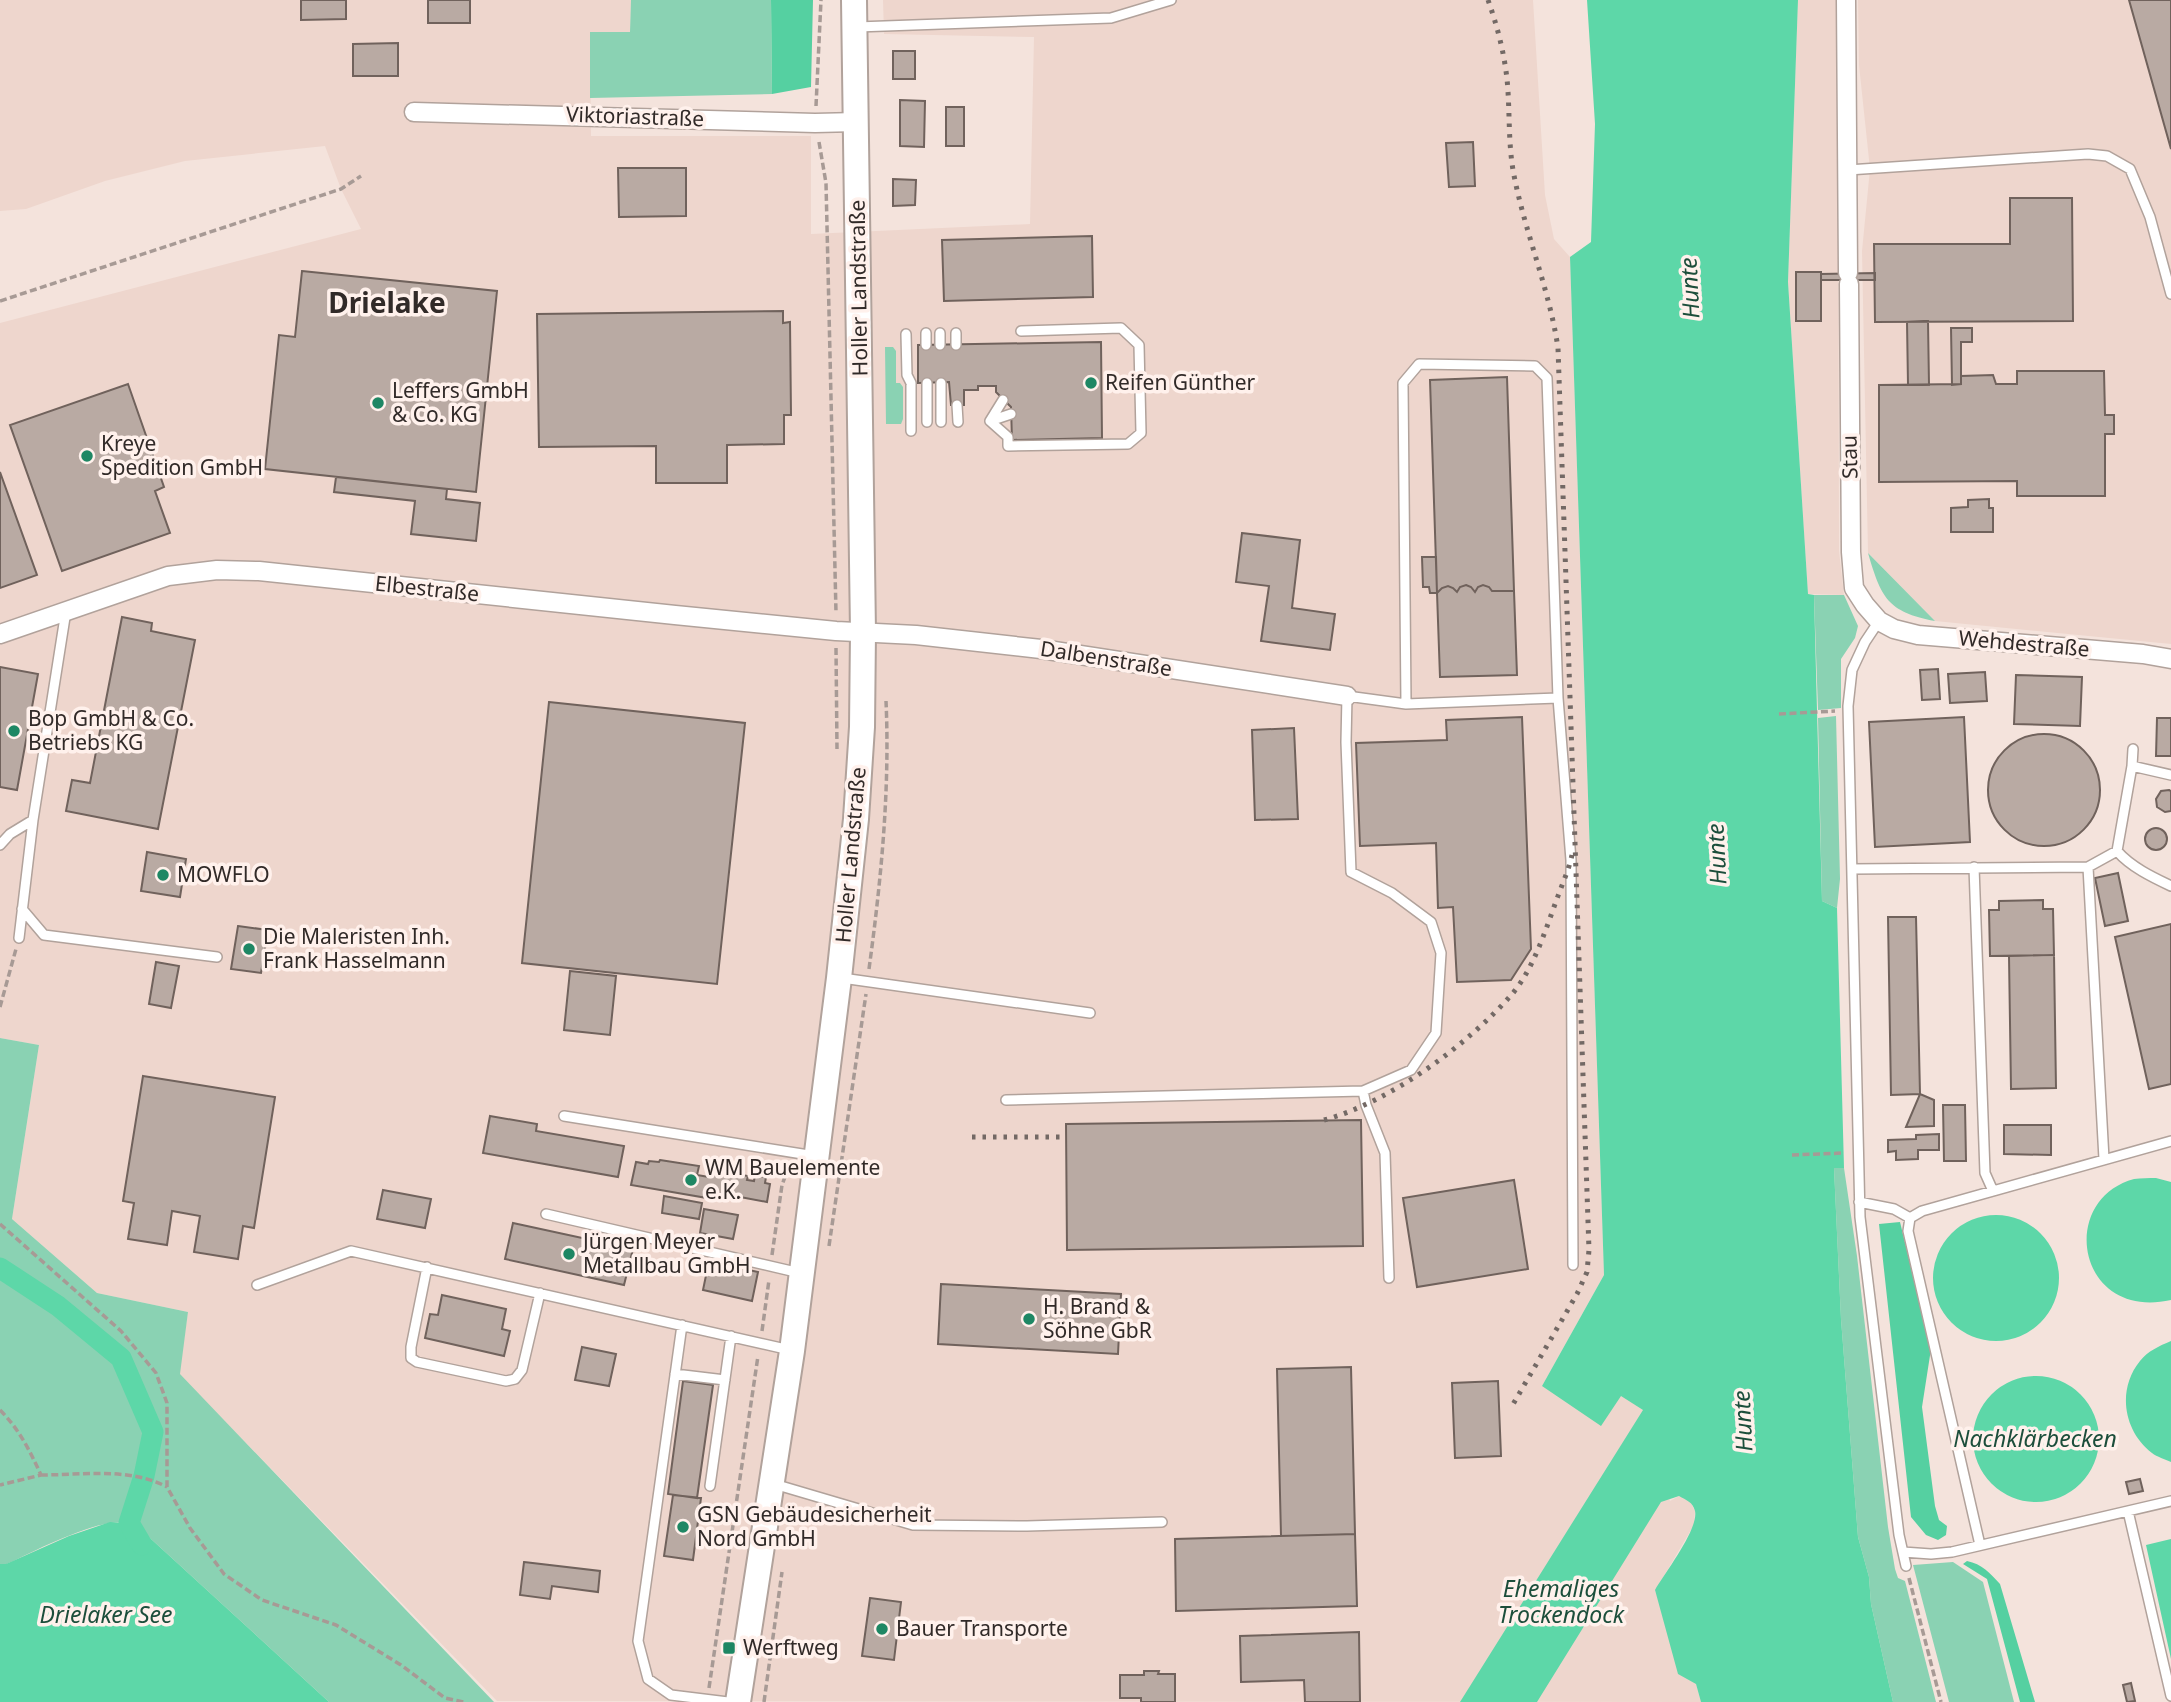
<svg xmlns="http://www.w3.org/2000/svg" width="2171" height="1702" font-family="'Noto Sans',sans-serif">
<rect width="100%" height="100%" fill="#f4e3dc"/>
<!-- built -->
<path fill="#eed6cd" d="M0 0H631L630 32 590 33 591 136H811V234L1030 224 1034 37 884 34 883 0H1533L1545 195 1554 239 1570 257 1604 1275 1542 1386 1621 1395 1643 1410 1670 1501 1679 1496 1690 1501 1695 1511 1694 1525 1655 1591 1696 1684 1701 1702 497 1701 179 1374 188 1312 97 1293 12 1219 39 1045 0 1038V323L361 229 341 189 325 146 185 161 105 181 26 209 0 211Z
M1798 0H1838L1839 551 1844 595 1808 594 1788 282Z
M1858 0H2171V644L1935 621 1868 553 1862 251 1870 169 1859 65Z"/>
<!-- green -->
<path fill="#8ad2b3" d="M631 0H771L772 94 590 98V32H630Z
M885 347H893L896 351V383H900L903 387V419L901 424H886Z
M1868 553 1935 621C1887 612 1881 597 1868 553Z
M1814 595H1844L1858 626 1855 638 1841 659V708L1818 710Z
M1836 716 1840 879 1837 908 1822 901 1818 718Z
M0 1038 39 1045 12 1219 97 1293 188 1312 180 1374 494 1702H329L150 1538C144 1534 136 1525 128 1523 104 1515 30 1553 5 1565L0 1564Z
M1834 1168H1844L1857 1256 1888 1527 1895 1569 1898 1578 1905 1581 1936 1702H1893L1871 1604 1869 1577 1858 1537 1841 1319Z
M1953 1562 1983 1582 2014 1702H1949L1913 1565Z"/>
<!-- forest -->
<path fill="#55d0a1" d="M771 0H813L811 87 772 94Z
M1900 1222 1931 1349 1922 1407 1935 1506 1939 1520 1947 1526 1946 1535 1938 1540 1926 1535 1911 1517 1879 1224Z
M1967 1561C1982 1564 1990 1573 2000 1584L2035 1702H2020L1987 1579 1963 1564Z"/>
<!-- water -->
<path fill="#5dd7a8" d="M1587 0H1798L1788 282 1808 594 1814 595 1822 901 1837 908 1844 1168H1834L1841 1319 1858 1537 1869 1577 1871 1604 1893 1702H1701L1696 1684 1678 1674 1655 1590C1664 1574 1699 1529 1695 1511 1693 1502 1686 1500 1679 1496L1661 1502 1537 1702H1460L1643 1410 1621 1396 1601 1426 1542 1386 1604 1275 1570 257 1591 242 1595 124Z
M2156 1178 2171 1182V1300C2077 1321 2057 1200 2134 1179 2141 1178 2149 1178 2156 1178Z
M1933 1278a63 63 0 1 1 126 0a63 63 0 1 1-126 0Z
M2171 1341V1462C2165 1459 2157 1457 2152 1453 2123 1431 2117 1389 2140 1361 2148 1351 2159 1346 2171 1341Z
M1973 1439a63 63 0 1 1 126 0a63 63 0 1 1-126 0Z
M110 1522 129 1523 150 1538 329 1702H0V1564H6L69 1536Z
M2171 1539V1659L2146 1545Z"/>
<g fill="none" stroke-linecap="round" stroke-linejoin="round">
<!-- canal -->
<path stroke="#5dd7a8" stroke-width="21" d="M0 1268 58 1306 121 1358 153 1432 144 1476 129 1523 142 1545"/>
</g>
<!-- building -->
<path fill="#b9aaa3" stroke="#70625c" stroke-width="2" d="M301 0H346V19L301 20Z
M428 0H470V23H428Z
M2129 0H2171V149Z
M398 43V76H353V44Z
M893 51H915V79H893Z
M900 100 925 101 924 147 900 146Z
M946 107H964V146H946Z
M1473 142 1475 186 1449 187 1446 143Z
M618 168H686V216L619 217Z
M893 179 916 180 915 205 893 206Z
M2010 198H2072L2073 321 1875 322 1874 244H2010Z
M1092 236 1093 297 944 301 942 240Z
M302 271 497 291 476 492 265 469 279 335 295 337Z
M1796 272H1821V321H1796Z
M1875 273V280H1821V274Z
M783 311V323L790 322 791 415H784V444L727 445V483H656V446L539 447 537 314Z
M1928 321 1929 385H1908L1907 322Z
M1951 328H1972V342H1961V384L1952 385Z
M1101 342 1102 438 1012 440 1011 407 996 392V386H978V390H964V405H951L949 382 918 383V345Z
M2017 371H2104L2105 415H2114V434H2105V496H2017V481L1879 482V385L1961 384V376L1993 375 1996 384H2017Z
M1507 377 1514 591H1492L1489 587 1483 585 1478 587 1475 592 1471 587 1466 585 1460 587 1457 592 1453 588 1448 586 1442 588 1437 593 1430 380Z
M128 384 164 487 155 491 170 533 62 571 10 425Z
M0 472 37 575 0 588Z
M336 477 447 489 446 499 480 503 476 541 411 534 415 501 334 492Z
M1989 499V508H1993V532H1951V508L1968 507V500Z
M1242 533 1300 540 1292 608 1335 614 1330 650 1261 641 1269 586 1236 582Z
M1422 557H1436L1437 593H1430L1429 587H1423Z
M1466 585 1471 587 1475 592 1478 587 1483 585 1489 587 1492 591H1514L1517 675 1440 677 1437 593 1442 588 1448 586 1453 588 1457 592 1460 587Z
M122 617 152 623 151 631 195 640 158 829 66 811 72 780 90 783Z
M0 667 38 674 17 790 0 787Z
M1938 669 1940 699 1922 700 1920 670Z
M1985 672 1987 701 1950 703 1948 674Z
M2016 675 2082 677 2080 726 2014 724Z
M549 702 745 723 717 984 522 963Z
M1522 717 1531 949 1511 980 1457 982 1453 907 1438 908 1436 843 1360 846 1356 743 1447 740 1446 720Z
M1964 717 1970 842 1875 847 1869 722Z
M2157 718H2171V756H2156Z
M1294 728 1298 819 1255 820 1252 730Z
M1988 790a56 56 0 1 1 112 0a56 56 0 1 1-112 0Z
M2169 790 2171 791V811L2165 812 2157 807 2156 799 2161 791Z
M2145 839a11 11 0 1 1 22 0a11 11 0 1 1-22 0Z
M147 852 186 859 180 897 141 891Z
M2118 873 2128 921 2105 926 2095 878Z
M2043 900V909H2053L2054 955 1990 956 1989 910H1999V901Z
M1888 917H1916L1920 1094 1891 1095Z
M2171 924V1084L2149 1089 2115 937Z
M238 926 268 930 261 973 231 969Z
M2054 955 2056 1088 2011 1089 2009 956Z
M156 962 179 966 171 1008 149 1004Z
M570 971 616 976 610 1035 564 1030Z
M143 1076 275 1097 254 1228 243 1226 238 1259 194 1252 200 1216 172 1211 167 1245 128 1239 134 1203 123 1201Z
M1920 1094 1934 1100V1126L1906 1127Z
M1943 1105H1965L1966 1161H1944Z
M490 1116 537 1124 536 1131 624 1146 618 1177 483 1153Z
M1361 1120 1363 1246 1067 1250 1066 1124Z
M2004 1125H2051V1155L2004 1154Z
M1939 1134V1150H1918V1159L1896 1160V1151L1888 1152V1140L1916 1139V1135Z
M660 1160 699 1166 697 1175 709 1177 710 1170 748 1176 747 1180 754 1181 755 1175 766 1177 765 1183 770 1184 767 1202 708 1191 707 1198 631 1185 636 1162 648 1164 649 1161 659 1162Z
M1514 1180 1528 1269 1417 1287 1403 1198Z
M383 1190 431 1199 425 1228 377 1219Z
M664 1196 702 1203 699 1219 662 1213Z
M704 1209 738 1215 733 1239 700 1233Z
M513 1223 633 1249 624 1285 505 1259Z
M709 1261 758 1272 752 1301 703 1290Z
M941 1284 1121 1294 1118 1354 938 1344Z
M442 1295 506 1309 502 1329 510 1331 504 1356 425 1338 430 1314 438 1315Z
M582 1347 616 1354 609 1386 575 1380Z
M1351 1367 1355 1534 1281 1536 1277 1369Z
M683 1381 713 1385 697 1498 668 1494Z
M1498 1381 1501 1456 1455 1458 1452 1383Z
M2140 1479 2143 1491 2129 1494 2126 1482Z
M673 1495 701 1498 693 1560 664 1556Z
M1355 1534 1357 1606 1176 1611 1175 1539Z
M524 1562 600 1571 598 1592 552 1586 550 1599 520 1595Z
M870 1598 901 1602 894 1660 862 1656Z
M1359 1632 1360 1702H1305L1304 1680 1241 1682 1240 1636Z
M1144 1671H1159L1158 1674H1175V1702H1141V1698H1120V1675H1144Z
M2131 1683 2135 1701 2127 1702 2123 1685Z"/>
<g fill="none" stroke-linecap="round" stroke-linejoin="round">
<!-- lane casing -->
<g stroke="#b1a29b" stroke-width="12">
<path id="lane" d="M857 27 1111 18 1171 0
M1848 170 2088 154 2107 156 2130 169 2150 217 2171 294
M926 333V345
M940 333V345
M956 333V345
M906 334 907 375 911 383V431
M927 383V422
M941 383V422
M957 405 958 422
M990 421 1008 437V446L1128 444 1141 433 1139 345 1121 328 1021 331
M990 421 1003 400
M990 421 1011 414
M1879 621 1865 642 1852 670 1848 706 1860 1217 1899 1535 1906 1566
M1406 704 1403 383 1419 364 1535 366 1547 378 1558 698 1571 860 1573 1265
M2132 766 2171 775
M0 845 10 834 33 820
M2117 851C2131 867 2152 877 2171 886
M1974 867 1985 1173 1993 1191
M2088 867 2104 1159
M1852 869 2088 867 2117 851 2132 766 2133 749
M22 909 44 935 217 957
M19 938 33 820 66 611
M842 978 1090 1013
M1363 1091 1366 1105 1385 1153 1389 1278
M1006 1100 1363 1091 1411 1070 1436 1033 1441 953 1431 922 1392 893 1351 872 1346 742 1347 696 1406 704 1558 698
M564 1116 815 1156
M1859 1202 1894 1209 1910 1218
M546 1214 800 1273
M427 1267 411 1347V1358L417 1362 506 1381 515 1379 522 1370 540 1293
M257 1285 351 1251 790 1350
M682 1325 638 1641 648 1679 671 1695 728 1702
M675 1374 725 1380
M774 1484 913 1525 1027 1526 1162 1522
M710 1486 731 1336
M2128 1511 2171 1696
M1980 1545 1908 1231 1910 1218 1922 1211 2171 1141
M1903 1552 1931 1554 1952 1552 2171 1501"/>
</g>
<!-- street casing -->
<g stroke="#b1a29b" stroke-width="21">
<path id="street" d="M1846 0 1848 273
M414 112 815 123 857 122
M1849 284 1851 552 1854 588 1865 605 1879 621 1894 629 1918 635 2143 654 2171 659
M0 634 168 576 217 570 259 571 675 615 836 631 916 635 1041 649 1347 696"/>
</g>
<!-- secondary casing -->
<g stroke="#b1a29b" stroke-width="28">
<path id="secondary" d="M738 1702 792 1351 839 978 856 819 862 727 863 632 854 0"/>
</g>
<!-- path -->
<path stroke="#a79a95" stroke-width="3.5" stroke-dasharray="7 3.5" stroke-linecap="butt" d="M816 106 821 0
M819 142 826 183 836 613
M0 301 341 189 361 176
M836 648 837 749
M1779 714 1835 711
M869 969C881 881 890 790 886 701
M0 1007 16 949
M1792 1155 1844 1153
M0 1224 121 1331 156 1373 167 1403V1487L190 1528 224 1574 262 1600 336 1625 401 1665 445 1698 464 1702
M829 1246 866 994
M772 1255 782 1185 789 1166
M762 1331 769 1280
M0 1410C19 1429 30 1451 41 1475L0 1485
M41 1475C82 1475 130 1467 167 1487
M1909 1578 1941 1702
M709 1688 758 1356
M764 1702 782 1572"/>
<!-- lane -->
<use href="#lane" stroke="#fff" stroke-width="9"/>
<!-- street -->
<use href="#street" stroke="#fff" stroke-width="18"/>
<!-- secondary -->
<use href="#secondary" stroke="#fff" stroke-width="24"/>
<!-- rail -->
<path stroke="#736965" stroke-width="5" stroke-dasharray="3.5 7" stroke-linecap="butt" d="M1488 0C1497 25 1504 52 1507 79 1510 109 1508 140 1513 170 1524 231 1549 287 1558 348L1589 1250 1587 1272 1577 1294 1512 1406
M1324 1120C1390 1102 1468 1045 1513 993 1535 966 1546 928 1558 896 1563 882 1569 869 1572 855
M972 1137H1066"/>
</g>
<!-- markers -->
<g fill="#1e8764" stroke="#fff1ec" stroke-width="2.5">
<circle cx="1091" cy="383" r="7"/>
<circle cx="378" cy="403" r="7"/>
<circle cx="87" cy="456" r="7"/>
<circle cx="14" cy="731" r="7"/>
<circle cx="163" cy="875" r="7"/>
<circle cx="249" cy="949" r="7"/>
<circle cx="691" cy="1180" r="7"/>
<circle cx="569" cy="1254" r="7"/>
<circle cx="1029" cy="1319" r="7"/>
<circle cx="683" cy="1527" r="7"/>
<circle cx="882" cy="1629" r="7"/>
<rect x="722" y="1641" width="14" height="14" rx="3.5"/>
</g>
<g text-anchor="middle" stroke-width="7" stroke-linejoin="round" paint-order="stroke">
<!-- street labels -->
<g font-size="21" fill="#312a28" stroke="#fff1ec">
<text transform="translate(635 117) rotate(2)" y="7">Viktoriastraße</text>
<text transform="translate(859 288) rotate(-91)" y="7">Holler Landstraße</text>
<text transform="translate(1850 457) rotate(-91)" y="7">Stau</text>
<text transform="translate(427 589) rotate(6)" y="7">Elbestraße</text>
<text transform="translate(2024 644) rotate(5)" y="7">Wehdestraße</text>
<text transform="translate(1106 659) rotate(9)" y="7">Dalbenstraße</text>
<text transform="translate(851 855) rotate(-85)" y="7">Holler Landstraße</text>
</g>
<!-- poi labels -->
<g font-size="21" fill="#312a28" stroke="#fff1ec" text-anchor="start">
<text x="1105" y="390">Reifen Günther</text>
<text x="392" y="398">Leffers GmbH<tspan x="392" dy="24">&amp; Co. KG</tspan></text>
<text x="101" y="451">Kreye<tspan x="101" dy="24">Spedition GmbH</tspan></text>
<text x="28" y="726">Bop GmbH &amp; Co.<tspan x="28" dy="24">Betriebs KG</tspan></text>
<text x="177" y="882">MOWFLO</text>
<text x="263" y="944">Die Maleristen Inh.<tspan x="263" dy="24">Frank Hasselmann</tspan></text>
<text x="705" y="1175">WM Bauelemente<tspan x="705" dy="24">e.K.</tspan></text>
<text x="583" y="1249">Jürgen Meyer<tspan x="583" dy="24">Metallbau GmbH</tspan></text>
<text x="1043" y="1314">H. Brand &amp;<tspan x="1043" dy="24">Söhne GbR</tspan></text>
<text x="697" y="1522">GSN Gebäudesicherheit<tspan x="697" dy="24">Nord GmbH</tspan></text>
<text x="896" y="1636">Bauer Transporte</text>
<text x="743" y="1655">Werftweg</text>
</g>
<!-- water labels -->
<g font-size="23" font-style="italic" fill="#1c4e3b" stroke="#fff1ec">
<text transform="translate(1690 288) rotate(-93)" y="8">Hunte</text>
<text transform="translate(1717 854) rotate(-93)" y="8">Hunte</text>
<text transform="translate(1743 1421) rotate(-93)" y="8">Hunte</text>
<text x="2035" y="1447">Nachklärbecken</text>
<text x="1561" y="1597">Ehemaliges<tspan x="1561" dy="26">Trockendock</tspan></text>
<text x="106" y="1623">Drielaker See</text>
</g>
<!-- district labels -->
<g font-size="28" font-weight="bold" fill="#312a28" stroke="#fff1ec">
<text x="387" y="313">Drielake</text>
</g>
</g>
</svg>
